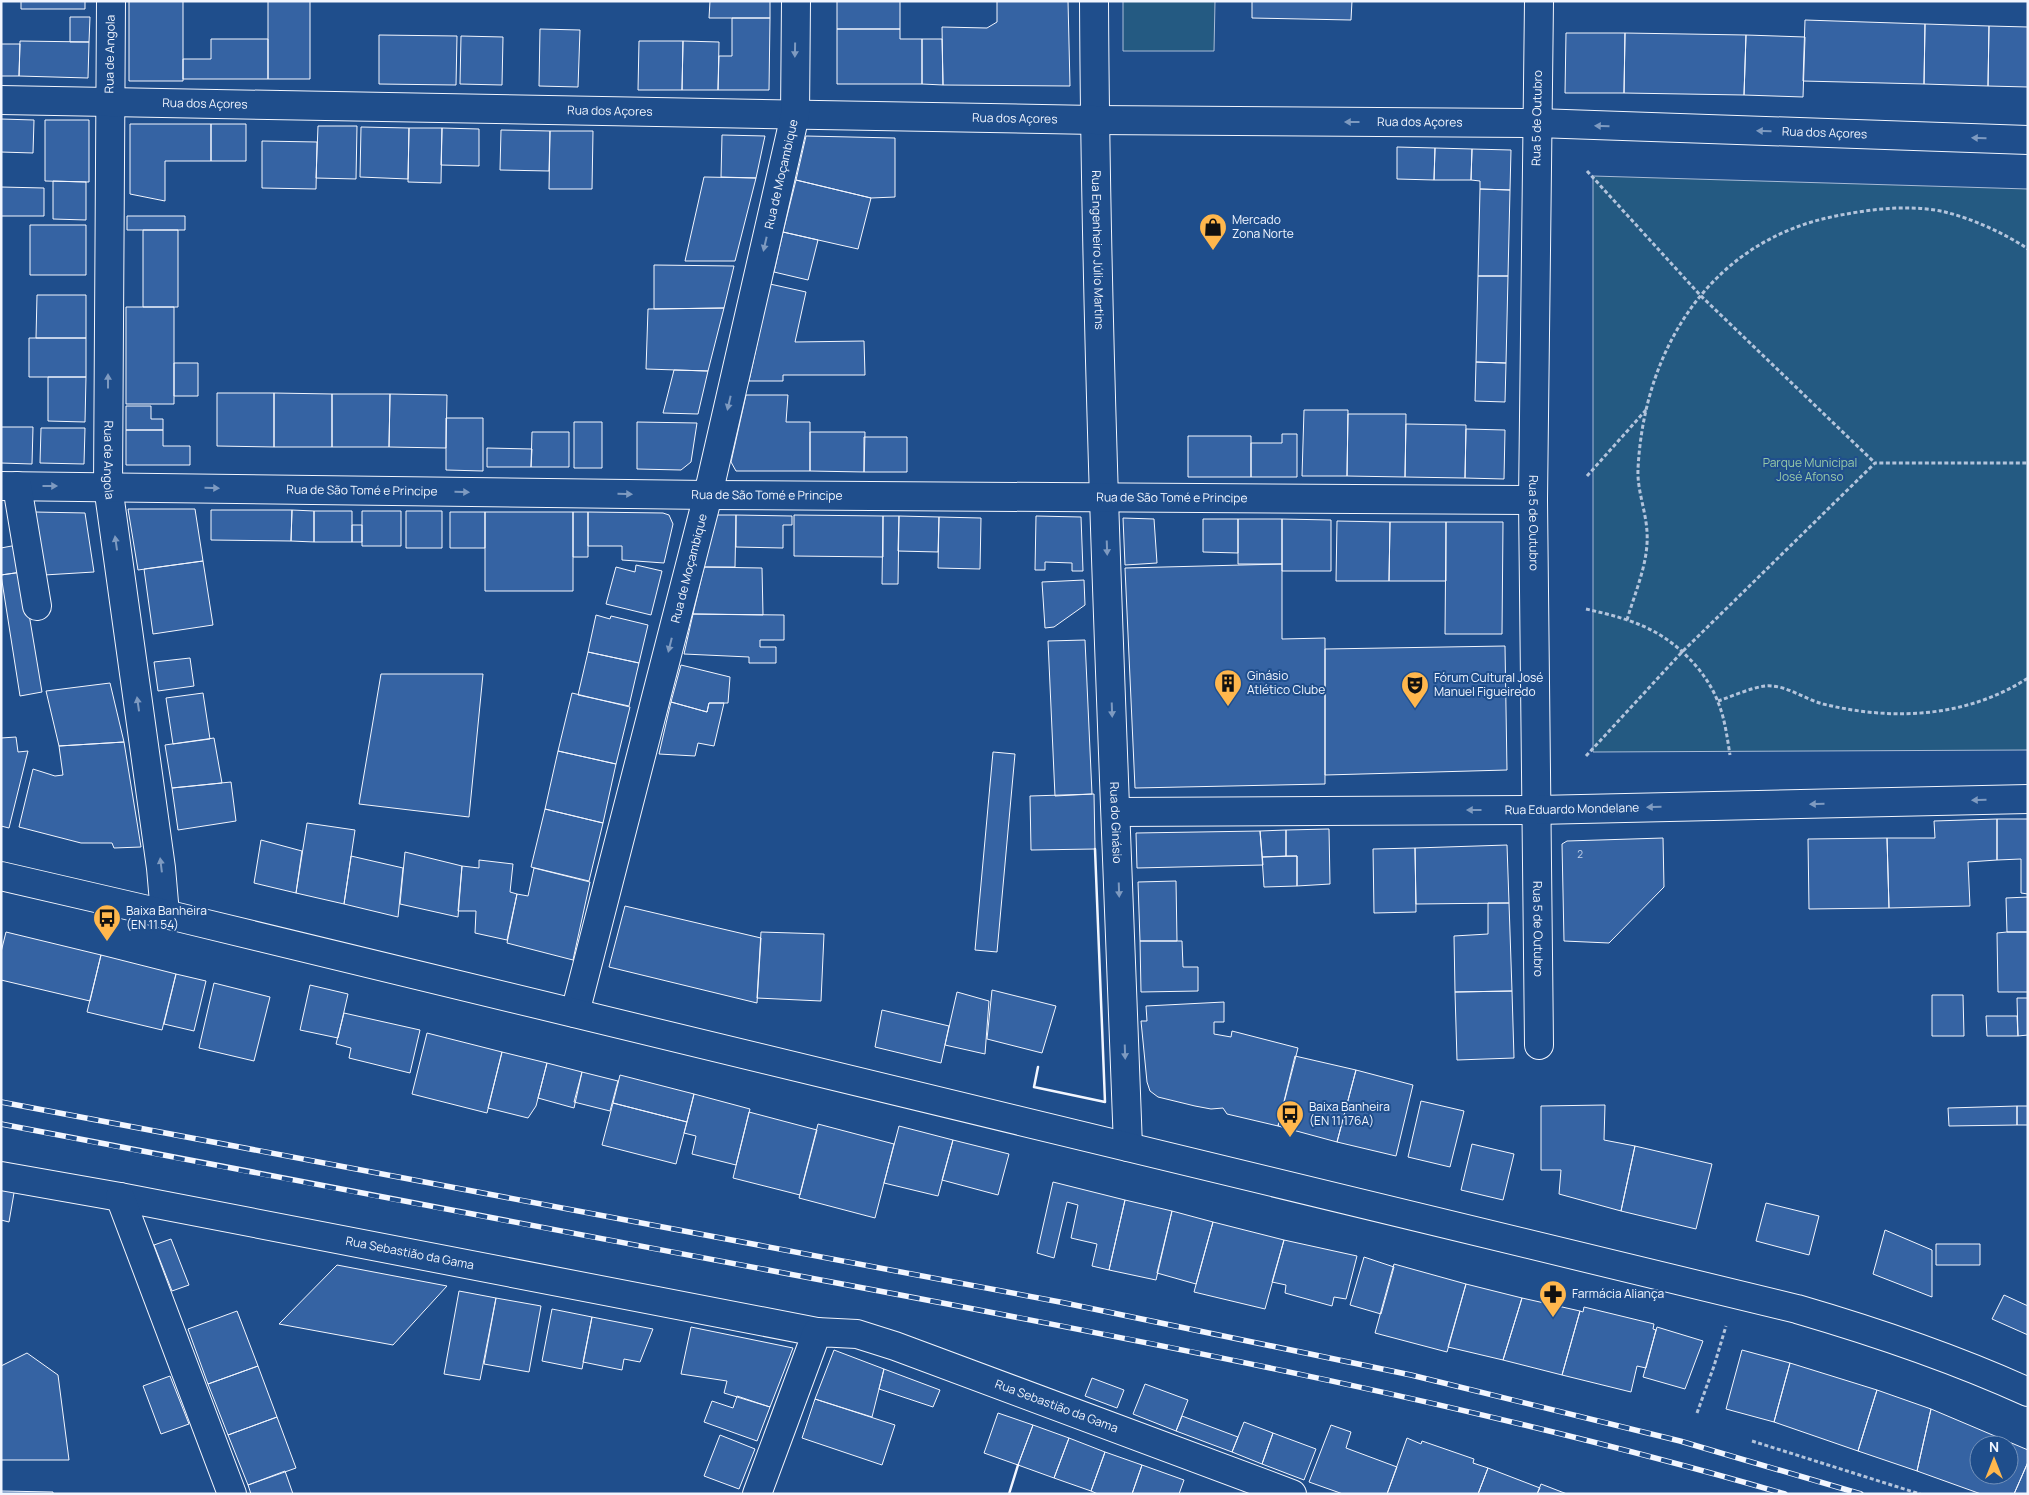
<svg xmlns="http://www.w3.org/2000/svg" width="2029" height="1495" font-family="Manrope,sans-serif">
<rect width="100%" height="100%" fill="#1f4e8c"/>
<!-- green -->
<path fill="#245a82" stroke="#a8bbd7" d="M1123 1H1215L1214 51H1123Z
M1593 176 2028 189V750L1593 752Z"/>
<!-- building -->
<path fill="#3563a3" stroke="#f2f6ff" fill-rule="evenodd" d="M21 1H85V9H21Z
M129 1H183V81H129Z
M268 1H310V79H268Z
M710 1H770V18H709Z
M837 1H900V29H837Z
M997 1H1068L1070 86 943 85 942 27 987 28 997 22Z
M1252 1H1352L1351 20 1252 18Z
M70 17H90L89 42H70Z
M732 18H770L769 90H718L719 56H732Z
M1805 20 1925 24 1924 84 1803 81Z
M1925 24 1989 26 1988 86 1924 84Z
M1989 26 2028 27V87L1988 86Z
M540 29 580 30 578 87 539 86Z
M837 29H900V39H922V84H837Z
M1566 33H1625L1624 93H1565Z
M1625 33 1746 35 1744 95 1624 93Z
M379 35 457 36 456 85 379 84Z
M1746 35 1805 37 1803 97 1744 95Z
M461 36 503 37 502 85 460 84Z
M211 39H268V79H183V59H211Z
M922 39H942L943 85 922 84Z
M20 41 89 42 88 78 19 76Z
M639 41H683L682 90H638Z
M683 41 719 42 718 90H682Z
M1 44H20L19 76H1Z
M1 119 34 120 33 153 1 152Z
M45 120H89V182L45 181Z
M130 124H211V161H165V201L130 194Z
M211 124H246V161H211Z
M318 126H357L356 179 316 178Z
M361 127 409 128 408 179 360 177Z
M409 128H442L441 183 408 182Z
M442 128 479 129V166L441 165Z
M501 130 550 131 549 171 500 170Z
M550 131H593L592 189H549Z
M722 135 765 136 756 178 721 177Z
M806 136 895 138V197L871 198 796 180Z
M262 141 317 142 316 189 262 188Z
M1397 147 1435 148 1434 180 1397 179Z
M1435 148 1472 149 1471 180H1434Z
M1472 149 1511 150 1510 190 1480 189V181L1471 180Z
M704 177 756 178 735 261H685Z
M796 180 871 198 858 249 783 232Z
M53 181 86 182V220L53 219Z
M1 187 44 188V216H1Z
M1480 189 1510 190 1508 276H1478Z
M127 216H185V230H127Z
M30 225H86V275H30Z
M143 230H178V307H143Z
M783 232 818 240 808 280 774 272Z
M654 265 734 266 724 308 654 309Z
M1478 276H1508L1506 363 1476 362Z
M770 284 806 292 795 342 864 341 865 375H783V381H749Z
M37 295H86V338H36Z
M126 307H174V404H126Z
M724 308 708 371 646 369 648 309Z
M29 338H86V377H29Z
M1476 362 1506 363 1505 402 1475 401Z
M174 363H198V396H174Z
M674 370 708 371 698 414 663 413Z
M48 377H86L85 422 48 421Z
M217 393H274V447L217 446Z
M274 393 332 394V447H274Z
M332 394H390L389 447H332Z
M390 394 447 395 446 448 389 447Z
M746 395H788L786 422H810V471H736L731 462Z
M126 406H151V419H163V430H126Z
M1304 410H1348L1347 476H1302Z
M1348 414H1406L1405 477 1347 476Z
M446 418H483V471L446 470Z
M574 422H602V468H574Z
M637 422 697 423 691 462 681 470 637 469Z
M1406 424 1466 425 1465 478 1405 477Z
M1 427H33L32 464 1 463Z
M41 428H85L84 464 40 463Z
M1466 429 1505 430 1504 479 1465 478Z
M126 430H163V446H190V465H126Z
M532 432H569V467H531Z
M810 432H865L864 472 810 471Z
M1282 434H1297V477H1251V443H1282Z
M1188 436H1251V477H1188Z
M864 437H907V472H864Z
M487 448 532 449 531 467H487Z
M128 509H195L203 561 138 570Z
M211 510H292L291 541 211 540Z
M292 510 314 511V542L291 541Z
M314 511H352V542H314Z
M362 511H401V546H362Z
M406 511H442V548H406Z
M35 512 85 513 94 572 44 575Z
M450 512H485V548H450Z
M485 512H573V591H485Z
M573 512H588V557H573Z
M588 512 663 513 669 515 673 524 664 563 622 560V546H588Z
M717 515H736L735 567H704Z
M736 515 792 516V525H783V548L736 547Z
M794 515 883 516V557L794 556Z
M883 516H899L898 584H882Z
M899 516 939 517 938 552 898 551Z
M1036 516 1081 517 1083 571H1072V563L1045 562V570H1035Z
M939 517 981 518 980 569 938 568Z
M1123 518 1154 519 1157 563 1125 565Z
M1203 519H1238V553L1203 552Z
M1238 519H1282V564H1238Z
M1282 519 1331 520V571H1282Z
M1337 521 1390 522 1389 581H1336Z
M1390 522H1446V581H1389Z
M1446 522H1503L1502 634H1445Z
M352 525H362V542H352Z
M17 545 22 572 1 575V548Z
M203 561 213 625 153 634 144 569Z
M1282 564V639L1325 638V784L1135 788 1125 568Z
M636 565 662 571 651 615 606 604 616 567 635 572Z
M704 567 762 568 763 615 693 614Z
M22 572 42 692 20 696 1 575Z
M1084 580 1085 605 1054 627 1045 628 1042 582Z
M693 614 784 615V640H760V647H776V663H749V657L684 654Z
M596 615 610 619 611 616 648 625 639 663 588 652Z
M1085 640 1092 794 1055 796 1048 641Z
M1505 646 1507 770 1325 775V649Z
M588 652 639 663 629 706 578 695Z
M190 658 194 686 158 691 154 662Z
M681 665 730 677 728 703H709L707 712 671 702Z
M381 674H483L469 817 359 804Z
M110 683 124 742 59 746 46 691Z
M203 693 210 739 173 744 166 698Z
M572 693 630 707 616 764 558 751Z
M671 702 707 712 709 703H724L714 746 698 743 695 756 659 754Z
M16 737 18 752 28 751 9 828 1 826V738Z
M214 738 222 783 172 788 165 745Z
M124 742 141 847 114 848 112 843H81L19 827 33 769 55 776 63 775 59 746Z
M558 751 616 764 603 823 545 809Z
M993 752 1015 754 997 952 975 950Z
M231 782 236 821 178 830 172 788Z
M1094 794 1095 849 1031 850 1030 796Z
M545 809 603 823 589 881 531 867Z
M1997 819V860L1968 862 1970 906 1889 908 1887 838H1935L1934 821Z
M1997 819H2028V894L2021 893V859L1997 860Z
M307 823 355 830 344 904 296 893Z
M1329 829 1330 884 1297 886V856H1286V830Z
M1286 830V856L1262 857 1260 831Z
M1260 831 1263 865 1137 868 1136 833Z
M1663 838 1664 887 1609 943 1564 941 1562 844 1567 841Z
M1887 838 1889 908 1809 909 1808 839Z
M261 840 302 851 296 893 254 883Z
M1507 845 1509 903 1416 904 1415 848Z
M1415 848 1416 912 1374 913 1373 849Z
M405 852 462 866 458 917 400 904Z
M351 856 403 868 398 917 344 904Z
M1297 856V886L1264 887 1262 857Z
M479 860 513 864 510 892 517 894 507 940 475 933 476 911H458L462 866 479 868Z
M534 868 590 882 573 960 507 943 517 894 528 896Z
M1176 881 1177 941H1140L1138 882Z
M2028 897V932H2007L2006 898Z
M1488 903H1509L1512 991 1455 992 1454 936 1488 934Z
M625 906 761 938 757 1003 609 967Z
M6 932 101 955 90 1001 1 980V952Z
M761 932 824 934 821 1001 757 998Z
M2007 932H2028V992H1998L1997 933Z
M1140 941H1182L1183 967H1198V991L1141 992Z
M101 955 176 974 162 1030 87 1012Z
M176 974 206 981 194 1031 164 1024Z
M214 983 270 997 254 1061 199 1048Z
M310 985 348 994 338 1038 300 1030Z
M992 990 1056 1006 1042 1053 987 1039Z
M1512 991 1514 1058 1457 1060 1455 992Z
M957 992 989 1001 985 1054 945 1045Z
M1932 995H1963L1964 1036H1932Z
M2017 998H2028V1035L2018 1036Z
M1224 1002V1022H1214V1034L1231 1037 1232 1031 1298 1048 1278 1126 1227 1114 1223 1108 1211 1109 1195 1106 1158 1097 1150 1091 1147 1082 1141 1021H1147L1146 1006Z
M882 1010 949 1026 941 1063 875 1047Z
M344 1013 420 1030 410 1073 349 1058 351 1048 336 1044Z
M1986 1016H2017L2018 1036H1987Z
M427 1033 502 1052 487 1113 412 1094Z
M502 1052 547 1063 536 1106 528 1118 488 1108Z
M1295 1056 1356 1070 1337 1142 1278 1126Z
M547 1063 582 1072 574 1108 538 1098Z
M1356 1070 1413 1085 1396 1156 1337 1142Z
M582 1072 618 1081 610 1111 574 1102Z
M620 1075 694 1094 687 1122 613 1103Z
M694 1094 750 1109 736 1165 692 1154 696 1136 684 1133Z
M1421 1101 1464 1111 1450 1167 1408 1157Z
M613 1103 687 1122 676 1164 602 1145Z
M1605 1105 1604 1140 1635 1146 1621 1211 1559 1194 1561 1170H1541V1106Z
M2017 1106V1125L1949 1126 1948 1108Z
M2017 1106H2028V1125H2017Z
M749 1112 817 1130 800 1195 733 1178Z
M818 1124 894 1144 875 1218 799 1198Z
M899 1126 953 1140 938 1196 884 1183Z
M953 1140 1009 1154 998 1195 942 1180Z
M1472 1144 1514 1154 1503 1200 1461 1190Z
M1635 1146 1712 1164 1696 1229 1621 1211Z
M1053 1182 1125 1200 1109 1270 1092 1266 1097 1244 1071 1238 1078 1205 1067 1202 1054 1258 1037 1253Z
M1 1185 15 1187 9 1222 1 1220Z
M1125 1200 1172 1211 1156 1280 1109 1270Z
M1766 1203 1819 1216 1809 1255 1756 1241Z
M1172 1211 1213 1222 1196 1284 1157 1273Z
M1213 1222 1284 1240 1265 1309 1194 1292Z
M1885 1230 1932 1250V1297L1873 1274Z
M171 1239 189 1285 172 1291 154 1245Z
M1284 1240 1357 1256 1346 1299 1334 1297 1332 1306 1285 1293 1286 1285 1272 1282Z
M1936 1244H1980V1265H1936Z
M1364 1257 1394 1267 1381 1314 1350 1305Z
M1394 1264 1466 1284 1447 1352 1375 1333Z
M337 1265 447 1286 393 1345 279 1324Z
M1466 1284 1522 1298 1503 1360 1448 1347Z
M459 1291 496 1298 480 1380 444 1374Z
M2004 1295 2028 1306V1335L1992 1319Z
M496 1298 541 1306 529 1372 484 1364Z
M1522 1298 1580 1311 1562 1375 1503 1360Z
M1584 1307 1654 1324 1653 1329 1656 1330 1646 1368 1637 1366 1631 1392 1562 1375 1580 1311 1583 1312Z
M552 1309 592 1317 582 1369 542 1361Z
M237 1311 258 1366 208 1384 188 1329Z
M592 1317 653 1329 640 1362 624 1359 622 1370 583 1362Z
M691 1327 793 1348 770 1407 724 1393 727 1381 681 1374Z
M1657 1327 1703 1341 1685 1389 1643 1377Z
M834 1350 884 1369 872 1417 815 1399Z
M1742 1350 1790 1363 1774 1422 1726 1409Z
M27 1353 58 1375 69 1460H1V1366Z
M1790 1363 1877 1390 1858 1451 1774 1422Z
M258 1366 277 1417 228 1435 208 1384Z
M884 1369 940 1390 933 1407 879 1389Z
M170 1376 189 1424 161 1434 143 1386Z
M1092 1378 1124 1390 1117 1408 1085 1396Z
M1145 1384 1188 1400 1176 1431 1133 1414Z
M1877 1390 1931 1409 1917 1471 1858 1451Z
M737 1396 770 1407 757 1441 704 1422 712 1401 733 1408Z
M815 1399 895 1425 882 1465 802 1438Z
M1931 1409 2028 1450V1462L2014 1494H1981L1917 1471ZM1979 1445H2009V1475H1979Z
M998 1413 1033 1425 1018 1465 984 1453Z
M1182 1416 1238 1437 1232 1452 1176 1431Z
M277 1417 296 1468 248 1485 228 1435Z
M1244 1422 1273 1433 1262 1464 1232 1452Z
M1033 1425 1069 1438 1054 1478 1018 1465Z
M1331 1425 1351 1432 1346 1448 1397 1467 1387 1494H1343L1309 1482Z
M1273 1433 1316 1449 1304 1480 1262 1464Z
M720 1435 755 1449 739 1489 704 1476Z
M1069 1438 1105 1452 1091 1491 1054 1478Z
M1407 1438 1421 1444 1422 1441 1474 1459 1473 1463 1488 1468 1478 1494H1387Z
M1105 1452 1142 1465 1132 1494H1098L1091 1491Z
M2028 1462V1494H2014Z
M1142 1465 1184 1480 1179 1494H1132Z
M1488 1468 1540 1488 1537 1494H1478Z
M285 1471 293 1494H251L248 1485Z
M1541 1484 1567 1494H1537Z
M1 1491 53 1492V1494H1Z"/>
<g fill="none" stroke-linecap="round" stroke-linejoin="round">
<!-- minor casing -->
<g stroke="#f2f6ff" stroke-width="30">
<g id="minor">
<path id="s1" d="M111 1 108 486 161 868 165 914"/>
<path id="s2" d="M1094 1C1096 383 1114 765 1128 1147"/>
<path id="s3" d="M1539 1 1533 500 1539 1045"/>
<path id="s4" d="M1 100 1095 120 1537 123 2028 140"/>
<path id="s5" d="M1 486 708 495 1533 500"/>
<path d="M17 486 37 606"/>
<path id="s6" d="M1116 812 1537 810 2028 799"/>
<path id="s7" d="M575 1013 708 495 795 115 796 1"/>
<path id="s8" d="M1 1176 120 1197 817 1332"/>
<path d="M120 1197 232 1494"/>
<path id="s9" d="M757 1494 817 1332 857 1334 895 1346 1292 1494"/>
</g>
</g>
<!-- major casing -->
<g stroke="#f2f6ff" stroke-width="30">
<path id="major" d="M1 876 165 914 1797 1309C1876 1332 1953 1358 2028 1392"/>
</g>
<!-- path -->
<path stroke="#b3c4dc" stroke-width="3" stroke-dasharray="4 2.5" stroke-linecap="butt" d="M1587 171 1700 295 1875 463
M1587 476 1646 410
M1586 609C1603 613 1621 617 1638 624 1672 637 1705 668 1718 702 1725 719 1727 737 1730 755
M1627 620C1635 592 1649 562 1647 532 1646 511 1637 490 1638 469 1644 347 1712 240 1836 216 1871 209 1910 204 1945 212 1973 219 2004 233 2028 249
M1718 701C1733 696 1750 688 1765 686 1785 684 1804 699 1823 704 1892 721 1966 718 2028 678
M1586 756 1682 652 1875 463H2028
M1697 1413 1714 1366 1726 1326
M1752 1441 1920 1494"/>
<!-- minor -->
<use href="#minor" stroke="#1f4e8c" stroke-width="28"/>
<!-- major -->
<use href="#major" stroke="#1f4e8c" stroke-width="28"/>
<!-- rail casing -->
<g stroke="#f2f6ff" stroke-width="5.5">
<path id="rail" d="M1 1102 1060 1302 1411 1375 1680 1441 1861 1494
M1 1124C292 1181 583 1235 874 1290 1180 1348 1486 1407 1785 1494"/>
</g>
<!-- rail -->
<use href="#rail" stroke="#1f4e8c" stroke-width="4" stroke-dasharray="11" stroke-linecap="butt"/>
<!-- wall -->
<path stroke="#f2f6ff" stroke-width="2.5" d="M1038 1067 1034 1087 1105 1102 1095 849
M1009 1494 1018 1465"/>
</g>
<!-- one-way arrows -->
<defs><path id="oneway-solid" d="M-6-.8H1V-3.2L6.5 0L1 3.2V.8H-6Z" transform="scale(1.25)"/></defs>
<g fill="#7e9ac0">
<use href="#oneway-solid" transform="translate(795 50) rotate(91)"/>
<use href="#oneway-solid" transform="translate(1352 122) rotate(-180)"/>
<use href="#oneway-solid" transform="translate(1602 126) rotate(-178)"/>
<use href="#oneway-solid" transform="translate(1764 131) rotate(-178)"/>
<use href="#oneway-solid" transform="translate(1979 138) rotate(-178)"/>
<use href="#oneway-solid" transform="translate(765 244) rotate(103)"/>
<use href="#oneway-solid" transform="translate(108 381) rotate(-90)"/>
<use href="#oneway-solid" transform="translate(729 403) rotate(103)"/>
<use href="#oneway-solid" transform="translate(50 486)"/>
<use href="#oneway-solid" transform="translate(212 488) rotate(1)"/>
<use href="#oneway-solid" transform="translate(462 492) rotate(1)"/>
<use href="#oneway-solid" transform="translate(625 494) rotate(1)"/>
<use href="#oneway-solid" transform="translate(116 543) rotate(-98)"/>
<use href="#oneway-solid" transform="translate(1107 548) rotate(88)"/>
<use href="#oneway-solid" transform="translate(670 645) rotate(104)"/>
<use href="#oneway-solid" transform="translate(138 704) rotate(-98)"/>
<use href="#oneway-solid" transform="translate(1112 710) rotate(88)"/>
<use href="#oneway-solid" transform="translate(1979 800) rotate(179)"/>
<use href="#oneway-solid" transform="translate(1817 804) rotate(179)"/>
<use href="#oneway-solid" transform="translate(1654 807) rotate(179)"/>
<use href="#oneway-solid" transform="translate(1474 810) rotate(180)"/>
<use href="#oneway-solid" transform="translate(161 865) rotate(-97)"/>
<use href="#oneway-solid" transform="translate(1119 890) rotate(88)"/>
<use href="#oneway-solid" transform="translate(1125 1052) rotate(88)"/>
</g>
<!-- icons -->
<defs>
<g id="shop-pin" transform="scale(1.4375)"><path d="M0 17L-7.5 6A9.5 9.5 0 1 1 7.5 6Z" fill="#ffb74d" stroke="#1f4e8c"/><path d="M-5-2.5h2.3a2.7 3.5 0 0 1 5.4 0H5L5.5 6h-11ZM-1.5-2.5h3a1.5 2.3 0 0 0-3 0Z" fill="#111"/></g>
<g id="building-pin" transform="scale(1.4375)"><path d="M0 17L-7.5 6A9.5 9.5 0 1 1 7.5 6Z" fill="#ffb74d" stroke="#1f4e8c"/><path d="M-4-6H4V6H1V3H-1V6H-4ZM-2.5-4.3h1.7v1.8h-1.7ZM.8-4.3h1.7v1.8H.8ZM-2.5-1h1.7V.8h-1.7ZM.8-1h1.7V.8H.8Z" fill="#111"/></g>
<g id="theatre-pin" transform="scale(1.4375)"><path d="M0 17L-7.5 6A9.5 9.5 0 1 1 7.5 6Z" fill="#ffb74d" stroke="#1f4e8c"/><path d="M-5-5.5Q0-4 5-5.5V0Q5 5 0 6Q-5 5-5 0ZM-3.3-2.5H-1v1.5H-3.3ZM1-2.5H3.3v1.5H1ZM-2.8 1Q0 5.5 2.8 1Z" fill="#111"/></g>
<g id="bus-pin" transform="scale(1.4375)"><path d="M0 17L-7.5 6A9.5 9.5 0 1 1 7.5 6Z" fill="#ffb74d" stroke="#1f4e8c"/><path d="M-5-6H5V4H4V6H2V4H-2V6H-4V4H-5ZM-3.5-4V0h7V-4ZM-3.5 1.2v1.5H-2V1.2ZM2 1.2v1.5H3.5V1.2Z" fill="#111"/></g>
<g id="pharmacy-pin" transform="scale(1.4375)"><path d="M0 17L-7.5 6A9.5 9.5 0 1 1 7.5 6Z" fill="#ffb74d" stroke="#1f4e8c"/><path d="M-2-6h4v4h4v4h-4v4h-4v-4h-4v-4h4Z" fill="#111"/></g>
</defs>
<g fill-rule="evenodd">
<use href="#shop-pin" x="1213" y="227"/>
<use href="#building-pin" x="1228" y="683"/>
<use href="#theatre-pin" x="1415" y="685"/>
<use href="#bus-pin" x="107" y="918"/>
<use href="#bus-pin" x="1290" y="1114"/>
<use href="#pharmacy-pin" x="1553" y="1294"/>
</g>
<g text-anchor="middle" stroke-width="4" stroke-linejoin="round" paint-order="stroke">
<!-- number labels -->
<g font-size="10" fill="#c3d1e8">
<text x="1580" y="858">2</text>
</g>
<!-- street labels -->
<g font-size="12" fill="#f2f6ff" stroke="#1f4e8c">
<text transform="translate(110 54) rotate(-89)" y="4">Rua de Angola</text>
<text dy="4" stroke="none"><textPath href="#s4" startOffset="204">Rua dos Açores</textPath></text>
<text dy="4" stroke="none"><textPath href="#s4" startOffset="609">Rua dos Açores</textPath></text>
<text dy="4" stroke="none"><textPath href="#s4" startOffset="1014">Rua dos Açores</textPath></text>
<text transform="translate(1537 118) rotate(-89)" y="4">Rua 5 de Outubro</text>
<text dy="4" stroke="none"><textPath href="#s4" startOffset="1419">Rua dos Açores</textPath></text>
<text dy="4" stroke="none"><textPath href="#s4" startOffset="1824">Rua dos Açores</textPath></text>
<text dy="4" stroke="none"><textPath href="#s7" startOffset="864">Rua de Moçambique</textPath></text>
<text dy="4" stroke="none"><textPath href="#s2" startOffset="249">Rua Engenheiro Júlio Martins</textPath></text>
<text dy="4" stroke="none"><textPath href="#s1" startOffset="459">Rua de Angola</textPath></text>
<text dy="4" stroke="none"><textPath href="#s5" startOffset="361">Rua de São Tomé e Principe</textPath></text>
<text dy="4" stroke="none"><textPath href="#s5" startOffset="766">Rua de São Tomé e Principe</textPath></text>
<text dy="4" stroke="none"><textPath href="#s5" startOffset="1171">Rua de São Tomé e Principe</textPath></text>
<text dy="4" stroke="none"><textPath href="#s3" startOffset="522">Rua 5 de Outubro</textPath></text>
<text dy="4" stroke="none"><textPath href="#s7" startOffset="459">Rua de Moçambique</textPath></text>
<text dy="4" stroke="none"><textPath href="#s6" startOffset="456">Rua Eduardo Mondelane</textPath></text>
<text dy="4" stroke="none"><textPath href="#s2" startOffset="822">Rua do Ginásio</textPath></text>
<text dy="4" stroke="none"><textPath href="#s3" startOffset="928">Rua 5 de Outubro</textPath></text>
<text dy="4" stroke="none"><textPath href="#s8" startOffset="416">Rua Sebastião da Gama</textPath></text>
<text dy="4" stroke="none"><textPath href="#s9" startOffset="425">Rua Sebastião da Gama</textPath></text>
</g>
<!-- poi labels -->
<g font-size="12" fill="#f2f6ff" stroke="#1f4e8c" text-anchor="start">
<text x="1232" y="224">Mercado<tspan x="1232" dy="14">Zona Norte</tspan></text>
<text x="1247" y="680">Ginásio<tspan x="1247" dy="14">Atlético Clube</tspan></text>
<text x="1434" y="682">Fórum Cultural José<tspan x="1434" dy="14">Manuel Figueiredo</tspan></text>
<text x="126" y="915">Baixa Banheira<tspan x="126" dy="14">(EN 11 54)</tspan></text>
<text x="1309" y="1111">Baixa Banheira<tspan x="1309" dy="14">(EN 11 176A)</tspan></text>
<text x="1572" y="1298">Farmácia Aliança</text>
</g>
<!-- park labels -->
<g font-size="12" fill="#97c8a6" stroke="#1f4e8c">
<text x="1810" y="467">Parque Municipal<tspan x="1810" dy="14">José Afonso</tspan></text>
</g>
</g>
<!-- border -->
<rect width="2029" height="1495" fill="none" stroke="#f2f6ff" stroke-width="5"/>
<!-- north arrow -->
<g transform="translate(1994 1460)"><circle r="24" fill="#1f4e8c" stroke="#7391ba"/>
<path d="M0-4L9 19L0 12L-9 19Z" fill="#ffb74d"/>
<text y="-8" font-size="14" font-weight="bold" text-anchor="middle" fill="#f2f6ff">N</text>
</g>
</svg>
